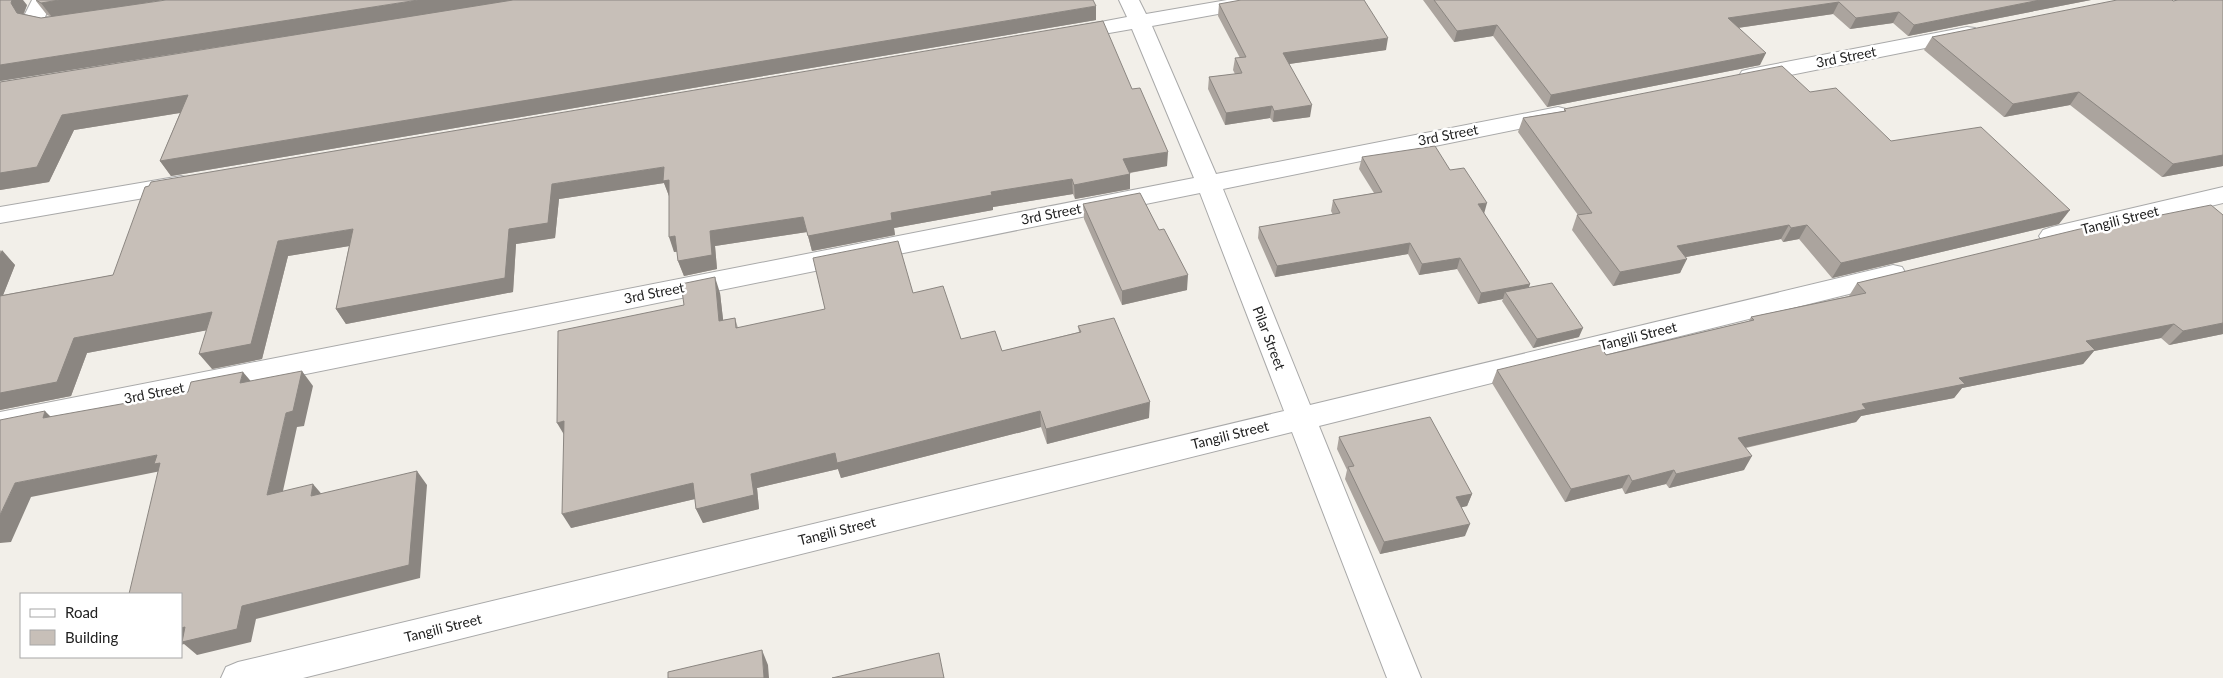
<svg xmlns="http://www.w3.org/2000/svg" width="2223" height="678" font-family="Lato,sans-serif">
<rect width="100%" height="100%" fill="#f2efe9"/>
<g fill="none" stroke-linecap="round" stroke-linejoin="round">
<!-- street casing -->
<g stroke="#a9a9a9" stroke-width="2">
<path id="street" d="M32 0H52L45 17C55 19 64 15 74 18L78 22 74 26 52 31 30 26 24 16Z
M1119 0H1139L1146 14 1227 0H1272L1269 4 1262 6 1152 26 1216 174 1558 107 1566 109 1569 114 1566 119 1558 121 1223 189 1310 405 1893 265 1902 267 1906 274 1902 281 1893 283 1319 426 1421 678H1387L1292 432 303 678H221L226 667 238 662 1284 411 1200 193 0 436V412L1194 178 1132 29 1069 40 1061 39 1058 34 1061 29 1069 28 1127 17Z
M1967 27 1975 28 1978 33 1975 38 1750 83 1742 81 1739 76 1742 71 1750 69Z
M181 176 190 178 193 184 190 190 0 223V207Z
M2223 187V203L2052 245 2043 242 2039 236 2043 230 2052 227Z"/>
</g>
<!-- street -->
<use href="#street" fill="#fff" fill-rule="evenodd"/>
</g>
<!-- wall -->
<path fill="#aba49e" d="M0 0 27 5 24 14 41 18 52 17 47 15 36 1 1096 20 171 176 160 161 180 113 74 130 49 182 0 190V82L349 26 0 81Z
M1423 0H2091L1908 36 1893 23 1850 29 1833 14 1738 28 1760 65 1547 107 1493 36 1454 42Z
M2223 0V166L2162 177 2070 105 2004 117 1924 50 1932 37 2173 1Z
M1219 4 1386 50 1289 64 1310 117 1273 122 1270 118 1225 125 1208 89 1209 77 1235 74 1233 70 1235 58H1240L1218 16Z
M1132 89 1167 166 1130 173V189L1075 199 1073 194 993 207V210L894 228 895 235 812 251 807 232 715 246 717 269 684 276 678 261 677 252H674L669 196 664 183 559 199 555 238 516 244 513 292 346 324 336 309 349 246 288 256 262 359 212 369 207 330 87 353 71 396 0 410V250L15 265 3 295Z
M1810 92 1891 141 2059 224 1832 278 1799 239 1783 242 1781 239 1686 257 1680 273 1613 286 1572 230 1577 215H1578L1518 132 1523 118 1564 111V109Z
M1362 157 1450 170 1484 214 1530 284 1528 288 1579 337 1533 348 1502 301 1503 299 1478 304 1457 269 1419 275 1408 254 1275 277 1258 238 1259 227 1333 215 1331 211 1333 200 1374 193 1359 169Z
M1083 204 1187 290 1122 305 1084 219Z
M2223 215V334L2169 345 2161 338 2094 351 2083 364 1962 388 1954 398 1861 416 1856 422 1746 448 1744 470 1669 488 1666 484 1625 494 1622 488 1565 502 1492 383 1497 370 1606 355 1749 321 1751 317 1849 296 1857 283 2091 229Z
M720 293 723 320 735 318 738 328 913 293 961 339 1002 351 1079 332 1078 326 1149 418 1047 444 1041 427 841 478 838 469 757 488 759 509 703 523 696 509 695 499 571 528 684 305Z
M1339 437 1472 494 1467 506 1461 507 1465 536 1380 554 1345 479 1347 470 1337 449Z"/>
<!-- shaded-wall -->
<path fill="#8b8681" d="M12 0H23L27 5 22 17 17 13 11 3Z
M59 0H165L52 17 41 3Z
M418 0H517L0 81V65Z
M2040 0H2091L1908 36 1914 25Z
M1839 2 1833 14 1723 30 1728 18Z
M1096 6V20L171 176 160 161Z
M1899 12 1893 23 1850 29 1856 18Z
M1497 25 1493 36 1454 42 1457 31Z
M1388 38 1386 50 1282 65 1283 53Z
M1766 53 1760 65 1547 107 1551 95Z
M2079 92 2070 105 2004 117 2013 104Z
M188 95 198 110 74 130 49 182 0 190V173L62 115Z
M1312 105 1310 117 1273 122 1274 111Z
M1272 106 1270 118 1225 125 1226 113Z
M1168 152 1167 166 1122 174 1123 159Z
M2223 155V166L2162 177 2173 164Z
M664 167 669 180V196L664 183 559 199 555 238 516 244 513 292 346 324 336 309 509 229 552 184Z
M1130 174V189L1075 199 1074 185Z
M1072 179 1073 194 993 207V210L894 228 895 235 812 251 808 236 891 213 991 192Z
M1487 203 1484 214 1478 204Z
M2070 210 2059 224 1832 278 1841 263Z
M803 217 807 232 715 246 717 269 684 276 678 261 710 231Z
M1789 225 1781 239 1670 260 1677 246Z
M1807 225 1799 239 1783 242 1791 228Z
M353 229 362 244 288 256 262 359 212 369 199 354 278 241Z
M675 236 680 251 674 252 669 237Z
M1410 243 1408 254 1275 277 1277 266Z
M2 250 15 265 0 303V254Z
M1460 258 1457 269 1419 275 1422 264Z
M1687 259 1680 273 1613 286 1620 272Z
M1188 275 1187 290 1122 305V291Z
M715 277 720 293 725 336 719 321Z
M1530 284 1526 295 1505 292 1503 299 1478 304 1481 293Z
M212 312 224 327 87 353 71 396 0 410V393L74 338Z
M2223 323V334L2169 345 2183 331Z
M2174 324 2161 338 2094 351 2083 364 1962 388 1954 398 1861 416 1856 422 1730 451 1738 438 1959 378 2086 341Z
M1583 328 1579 337 1533 348 1537 339Z
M302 371 313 386 304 426 297 427 279 509 267 495 286 413Z
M243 372 255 386 240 383Z
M1150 402 1149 418 1047 444 1046 429Z
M45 411 60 426 43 418Z
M1040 411 1041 427 841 478 838 469 757 488 759 509 703 523 696 509 751 474 835 453Z
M564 421 566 438 557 423Z
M157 455 171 469 31 497 11 542 0 543V515L15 483Z
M1752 456 1744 470 1669 488 1676 474Z
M1674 470 1666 484 1625 494 1632 481Z
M417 471 427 485 420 578 256 619 251 642 197 655 184 644 181 645V628L242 606Z
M1629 475 1622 488 1565 502 1571 489Z
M693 483 699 498 571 528 562 514Z
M313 484 325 498 311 496Z
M1472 494 1467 506 1451 510 1456 497Z
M1470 524 1465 536 1380 554 1384 542Z
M762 650 768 665 769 678H764Z"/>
<!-- building -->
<path fill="#c7bfb8" stroke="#8b8681" d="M0 0H12L11 3 17 13 41 18 166 0H418L0 65Z
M36 0H59L41 3Z
M513 0H1093L1096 6 160 161 188 95 62 115 37 167 0 173V82Z
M1241 0H1364L1388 38 1283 53 1312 105 1274 111 1272 106 1226 113 1209 77 1242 73 1235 58 1246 57 1219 4Z
M1434 0H2040L1914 25 1899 12 1856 18 1839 2 1728 18 1766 53 1551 95 1497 25 1457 31Z
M2117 0H2172L2173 1 2178 0H2223V155L2173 164 2079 92 2013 104 1932 37Z
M1103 21 1132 89 1140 88 1168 152 1123 159 1130 174 1074 185 1072 179 991 192 992 195 891 213 892 220 808 236 803 217 710 231 712 255 678 261 675 236 669 237V180L663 181 664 167 552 184 548 223 509 229 505 278 336 309 353 229 278 241 251 344 199 354 212 312 74 338 57 382 0 393V296L113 275 145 187 149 186 151 182Z
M1782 66 1810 92 1836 88 1891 141 1981 127 2070 210 1841 263 1807 225 1791 228 1789 225 1677 246 1687 259 1620 272 1577 215 1592 213 1523 118 1566 111 1564 109Z
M1435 146 1450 170 1464 168 1487 203 1478 204 1530 284 1481 293 1460 258 1422 264 1410 243 1277 266 1259 227 1340 213 1333 200 1382 192 1362 157Z
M1140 193 1159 230 1164 229 1188 275 1122 291 1083 204Z
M2211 205 2223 215V323L2183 331 2174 324 2086 341 2095 350 1959 378 1965 384 1862 404 1866 409 1738 438 1752 456 1676 474 1674 470 1632 481 1629 475 1571 489 1497 370 1600 345 1606 355 1754 320 1751 317 1866 293 1857 283 2088 227 2091 229Z
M898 241 913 293 943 286 961 339 995 331 1002 351 1081 332 1078 326 1114 318 1150 402 1046 429 1040 411 837 463 835 453 751 474 754 495 696 509 693 483 562 514 564 421 557 423 558 331 684 305 681 284 715 277 719 321 735 318 736 328 825 309 813 258Z
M1552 283 1583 328 1537 339 1505 292Z
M302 371 293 411 286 413 267 495 313 484 311 496 417 471 409 565 242 606 237 629 182 642 185 627 181 628V594H129L160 463 154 464 157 455 15 483 0 515V420L45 411 43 418 188 392 191 382 243 372 240 383Z
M1430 417 1472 494 1456 497 1470 524 1384 542 1348 467 1354 466 1339 437Z
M762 650 764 678H668V672Z
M939 653 944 678H832Z"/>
<g text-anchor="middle" stroke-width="5" stroke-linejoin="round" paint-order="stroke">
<!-- street labels -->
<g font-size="14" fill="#222" stroke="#fff">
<text transform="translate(1846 57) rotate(-11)" y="5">3rd Street</text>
<text transform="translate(1448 135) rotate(-11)" y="5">3rd Street</text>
<text transform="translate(1051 214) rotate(-11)" y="5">3rd Street</text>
<text transform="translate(2120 220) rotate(-14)" y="5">Tangili Street</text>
<text transform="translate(654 293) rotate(-11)" y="5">3rd Street</text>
<text transform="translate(1638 336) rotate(-14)" y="5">Tangili Street</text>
<text transform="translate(1269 338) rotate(69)" y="5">Pilar Street</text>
<text transform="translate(154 393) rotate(-11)" y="5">3rd Street</text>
<text transform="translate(1230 435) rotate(-14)" y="5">Tangili Street</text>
<text transform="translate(837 531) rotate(-14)" y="5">Tangili Street</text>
<text transform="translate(443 628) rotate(-14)" y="5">Tangili Street</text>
</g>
</g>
<!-- legend -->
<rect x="20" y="593" width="162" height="65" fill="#ffffff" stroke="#a7a7a7"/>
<rect x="30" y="609" width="25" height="8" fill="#ffffff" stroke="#a7a7a7"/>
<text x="65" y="618" font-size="15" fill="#222222">Road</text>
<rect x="30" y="630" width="25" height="15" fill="#c7bfb8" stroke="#a7a7a7"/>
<text x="65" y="643" font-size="15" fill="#222222">Building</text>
</svg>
